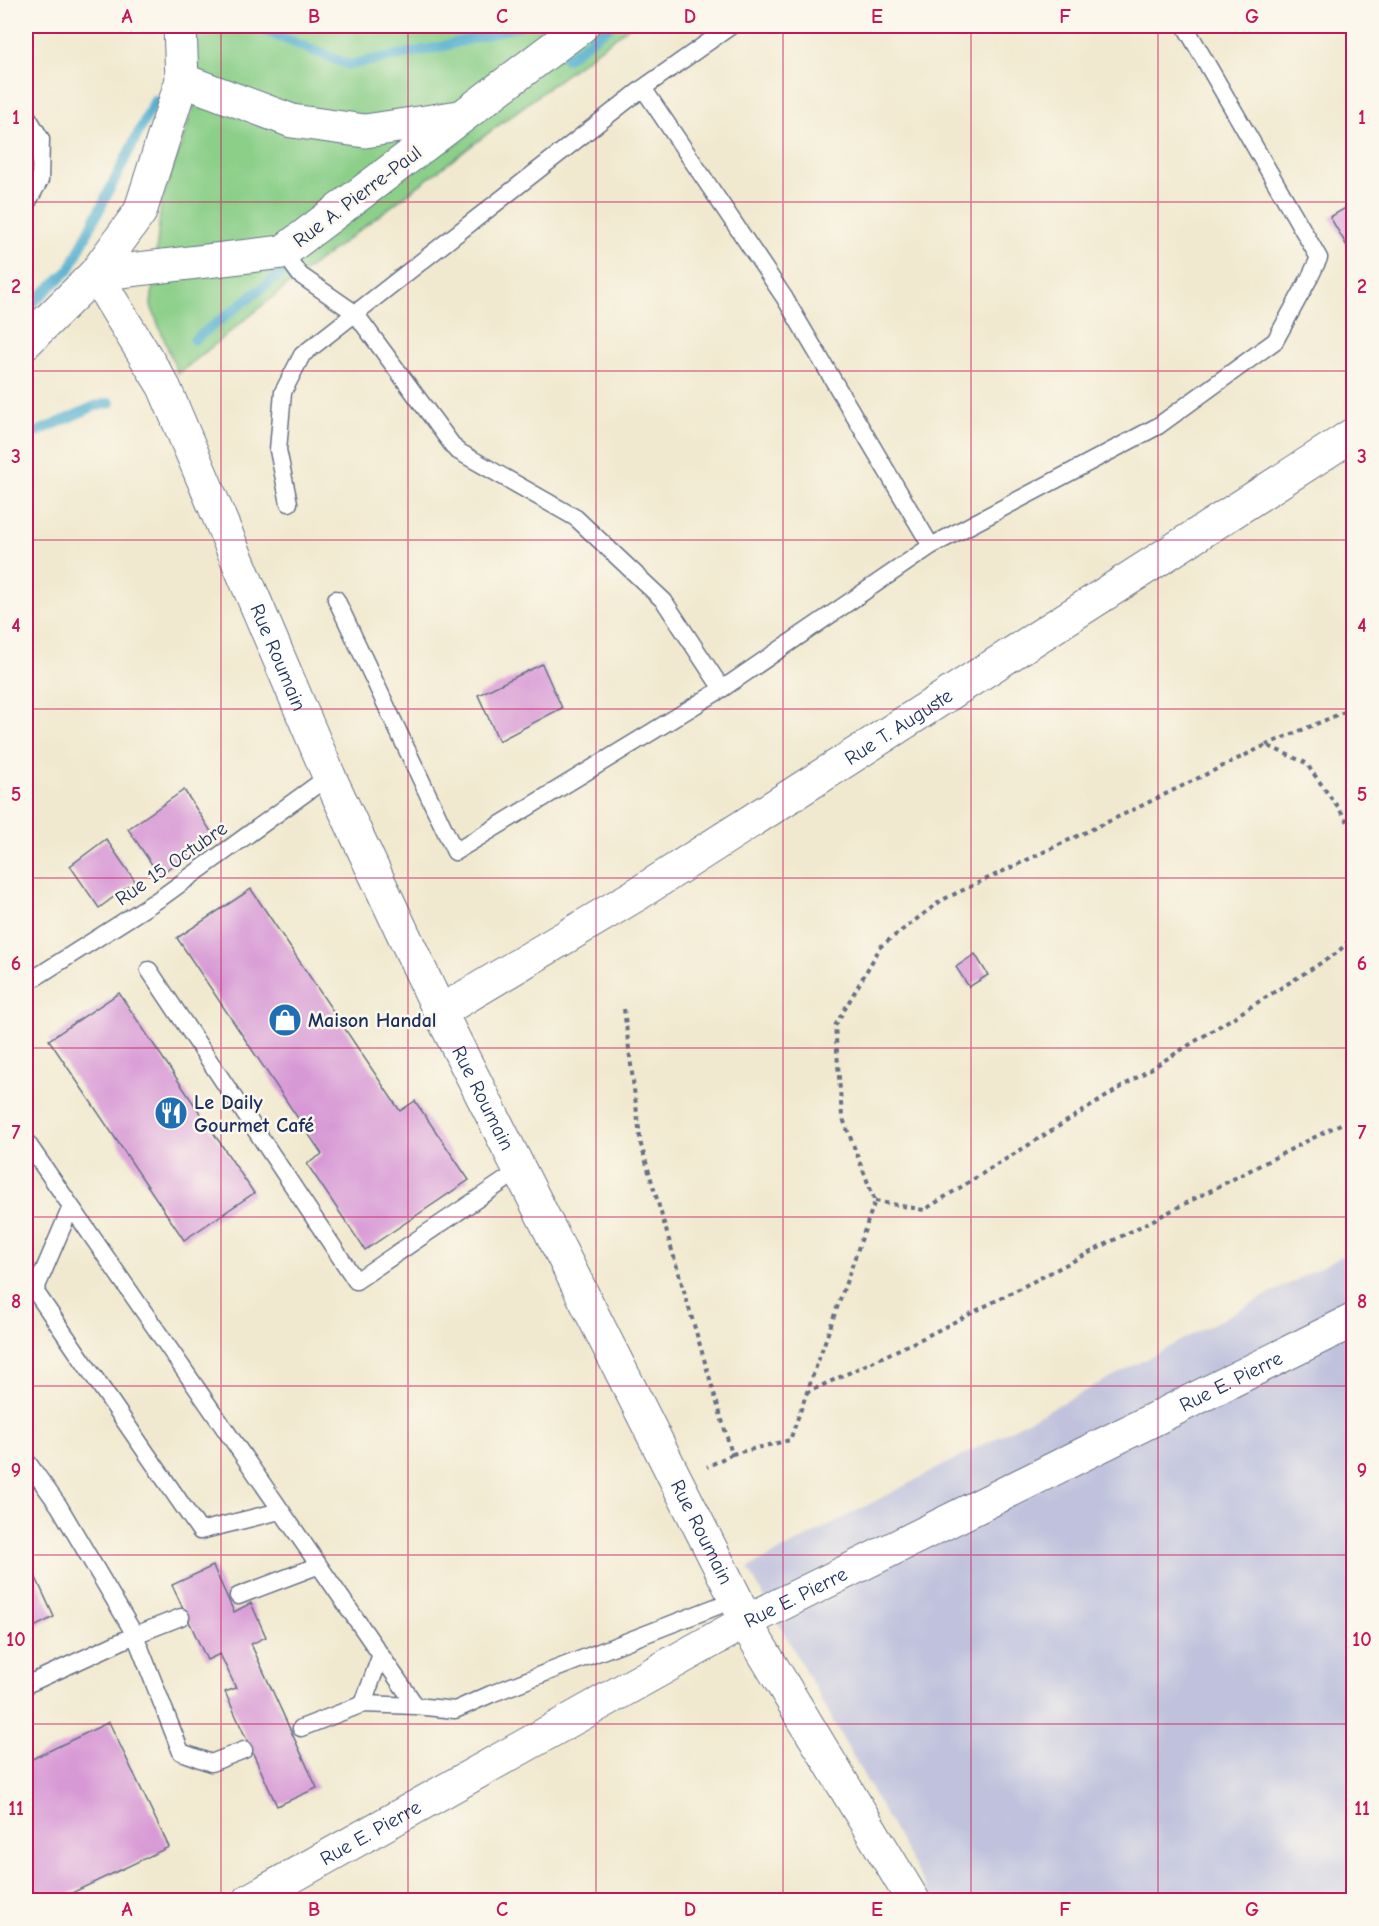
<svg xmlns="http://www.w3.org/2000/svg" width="1379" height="1926" font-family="'Comic Neue',sans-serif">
<rect width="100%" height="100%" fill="#fbf7ec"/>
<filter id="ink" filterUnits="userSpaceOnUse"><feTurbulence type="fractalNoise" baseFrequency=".0167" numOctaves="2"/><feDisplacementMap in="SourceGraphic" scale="12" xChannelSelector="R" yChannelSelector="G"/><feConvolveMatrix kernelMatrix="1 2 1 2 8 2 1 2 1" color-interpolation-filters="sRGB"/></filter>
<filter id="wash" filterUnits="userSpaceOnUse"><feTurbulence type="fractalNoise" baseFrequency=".008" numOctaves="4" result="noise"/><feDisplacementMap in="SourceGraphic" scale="24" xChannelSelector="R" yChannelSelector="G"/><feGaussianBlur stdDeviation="1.35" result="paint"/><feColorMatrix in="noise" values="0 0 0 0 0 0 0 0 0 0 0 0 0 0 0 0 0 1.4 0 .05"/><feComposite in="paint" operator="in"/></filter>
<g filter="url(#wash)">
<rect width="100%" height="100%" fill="#f1e9cf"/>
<!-- industrial -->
<path fill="#c0c2dd" d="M1353 1250V1900H933L748 1568Z"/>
<!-- green -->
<path fill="#8bcf89" stroke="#537f74" stroke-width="1.5" d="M191 26H630L300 275 178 374 151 306 161 204 194 105Z"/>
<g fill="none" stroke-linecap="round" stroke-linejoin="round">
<!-- stream -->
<path stroke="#50adce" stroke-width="10" d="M253 26 349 65 440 47 519 26
M216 28 224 26
M566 59 610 26
M26 309 69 270 155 100
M194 340 282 273
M26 437 95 406 110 403"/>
</g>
<g id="blocks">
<!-- building -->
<path fill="#d798d5" d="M1354 203V258L1330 217Z
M542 664 562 708 499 741 478 695Z
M184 790 214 836 159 875 128 829Z
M106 839 135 881 99 908 70 866Z
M251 889 400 1111 415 1101 469 1180 365 1250 307 1164 322 1154 177 938Z
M975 954 988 975 969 987 956 967Z
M119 993 254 1193 184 1240 49 1040Z
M26 1556 54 1617 26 1631Z
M213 1566 234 1612 251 1603 266 1637 251 1644 317 1788 277 1806 225 1692 236 1688 220 1654 207 1660 172 1585Z
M109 1722 169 1847 57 1900H26V1762Z"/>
</g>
</g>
<g filter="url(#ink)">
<use href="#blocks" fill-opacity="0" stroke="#667086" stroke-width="1.5"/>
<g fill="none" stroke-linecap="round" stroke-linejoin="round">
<!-- lane casing -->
<g stroke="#667086" stroke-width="19">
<path id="lane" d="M643 88 784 297 931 546
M26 114 41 139 40 180 26 205
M283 252 300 275 355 313 456 450 576 518 664 601 722 689
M289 503 278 450 283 392 302 355 643 88 731 26
M336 599 455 852 722 689 931 546 1158 426 1275 341 1310 277 1319 258 1185 26
M149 970 356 1281 520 1170
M33 979 162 897 329 776
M26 1141 416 1706 455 1710 491 1694 736 1599
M71 1207 35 1291 200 1531 280 1511
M26 1460 59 1506 135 1635 181 1752 211 1763 244 1750
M238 1596 317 1566
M26 1685 135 1635 181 1617
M363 1704 380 1657
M301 1728 363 1704 416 1706"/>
</g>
<!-- street casing -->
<g stroke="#667086" stroke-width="35">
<g id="street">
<path id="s1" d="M582 26 283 252 95 274 164 387 329 776 440 1012 736 1599 745 1622 913 1900"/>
<path d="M182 80 292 121 365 131 459 117"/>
<path id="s2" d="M440 1012 636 895 1354 434"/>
<path id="s3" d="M250 1900 745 1622 1354 1320"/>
</g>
</g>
<!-- secondary casing -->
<g stroke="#667086" stroke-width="35">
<path id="secondary" d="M26 342 95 274 140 212 182 80 180 26"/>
</g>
<!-- path -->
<path stroke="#667086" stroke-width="4" stroke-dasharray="4.5 4.5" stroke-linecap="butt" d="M1266 745 1354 708
M624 1009 641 1145 732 1454 707 1467
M875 1201 924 1210 1337 953 1354 935
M806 1393 923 1338 1354 1117
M732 1454 790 1440 875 1201 842 1116 835 1026 881 946 942 900 1137 808 1266 745 1306 763 1354 830"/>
<!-- lane -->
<use href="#lane" stroke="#fff" stroke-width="16"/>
<!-- street -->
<use href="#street" stroke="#fff" stroke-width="33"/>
<!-- secondary -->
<use href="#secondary" stroke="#fff" stroke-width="33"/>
</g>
</g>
<!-- grid -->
<path fill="none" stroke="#c2185b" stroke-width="1.5" stroke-opacity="0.55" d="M221 26V1900M408 26V1900M596 26V1900M783 26V1900M971 26V1900M1158 26V1900M26 202H1354M26 371H1354M26 540H1354M26 709H1354M26 878H1354M26 1048H1354M26 1217H1354M26 1386H1354M26 1555H1354M26 1724H1354"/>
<!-- icons -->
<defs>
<g id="shop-disc" transform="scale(1.725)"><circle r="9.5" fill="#1f6fb2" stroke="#fbf7ec"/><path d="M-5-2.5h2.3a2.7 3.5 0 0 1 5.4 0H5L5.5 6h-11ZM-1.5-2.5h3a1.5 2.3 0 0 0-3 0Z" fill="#fff"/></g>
<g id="restaurant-disc" transform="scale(1.725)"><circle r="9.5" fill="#1f6fb2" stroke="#fbf7ec"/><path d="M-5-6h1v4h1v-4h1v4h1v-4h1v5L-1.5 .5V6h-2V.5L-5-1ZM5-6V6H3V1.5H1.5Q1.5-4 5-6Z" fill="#fff"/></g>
</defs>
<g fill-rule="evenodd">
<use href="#shop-disc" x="285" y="1020"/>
<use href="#restaurant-disc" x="171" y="1113"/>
</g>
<g text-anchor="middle" stroke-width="5" stroke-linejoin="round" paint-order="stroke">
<!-- street labels -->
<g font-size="20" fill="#1b2f5e" stroke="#fbf7ec">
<text transform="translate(357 196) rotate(-37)" y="7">Rue A. Pierre-Paul</text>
<text dy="7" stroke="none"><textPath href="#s1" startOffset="990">Rue Roumain</textPath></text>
<text dy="7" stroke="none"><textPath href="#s2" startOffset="540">Rue T. Auguste</textPath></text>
<text transform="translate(171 863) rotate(-35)" y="7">Rue 15 Octubre</text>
<text dy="7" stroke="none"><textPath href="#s1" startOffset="1476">Rue Roumain</textPath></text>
<text dy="7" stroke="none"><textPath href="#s3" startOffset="1110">Rue E. Pierre</textPath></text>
<text dy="7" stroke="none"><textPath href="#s1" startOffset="1962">Rue Roumain</textPath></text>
<text dy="7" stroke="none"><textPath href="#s3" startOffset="624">Rue E. Pierre</textPath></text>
<text dy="7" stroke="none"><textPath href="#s3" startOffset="138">Rue E. Pierre</textPath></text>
</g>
<!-- poi labels -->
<g font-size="20" font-weight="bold" fill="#1b2f5e" stroke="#fbf7ec" text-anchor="start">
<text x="308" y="1027">Maison Handal</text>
<text x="194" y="1109">Le Daily<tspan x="194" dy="23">Gourmet Café</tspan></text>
</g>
</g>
<!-- margin -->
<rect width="1379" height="1926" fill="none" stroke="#fbf7ec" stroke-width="66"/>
<rect x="33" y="33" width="1313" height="1860" fill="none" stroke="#c2185b" stroke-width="2"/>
<g font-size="20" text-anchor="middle" font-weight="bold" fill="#c2185b">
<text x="127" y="23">A</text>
<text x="314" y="23">B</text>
<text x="502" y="23">C</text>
<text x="690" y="23">D</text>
<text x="877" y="23">E</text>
<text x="1065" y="23">F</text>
<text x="1252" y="23">G</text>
<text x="16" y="124">1</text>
<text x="1362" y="124">1</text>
<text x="16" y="293">2</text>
<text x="1362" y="293">2</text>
<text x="16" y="463">3</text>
<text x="1362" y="463">3</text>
<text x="16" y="632">4</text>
<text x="1362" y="632">4</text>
<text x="16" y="801">5</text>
<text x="1362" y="801">5</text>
<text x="16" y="970">6</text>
<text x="1362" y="970">6</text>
<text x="16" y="1139">7</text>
<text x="1362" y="1139">7</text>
<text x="16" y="1308">8</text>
<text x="1362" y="1308">8</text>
<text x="16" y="1477">9</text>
<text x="1362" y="1477">9</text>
<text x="16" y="1646">10</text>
<text x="1362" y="1646">10</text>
<text x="16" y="1815">11</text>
<text x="1362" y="1815">11</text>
<text x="127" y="1916">A</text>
<text x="314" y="1916">B</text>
<text x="502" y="1916">C</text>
<text x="690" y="1916">D</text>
<text x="877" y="1916">E</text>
<text x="1065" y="1916">F</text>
<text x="1252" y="1916">G</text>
</g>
</svg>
